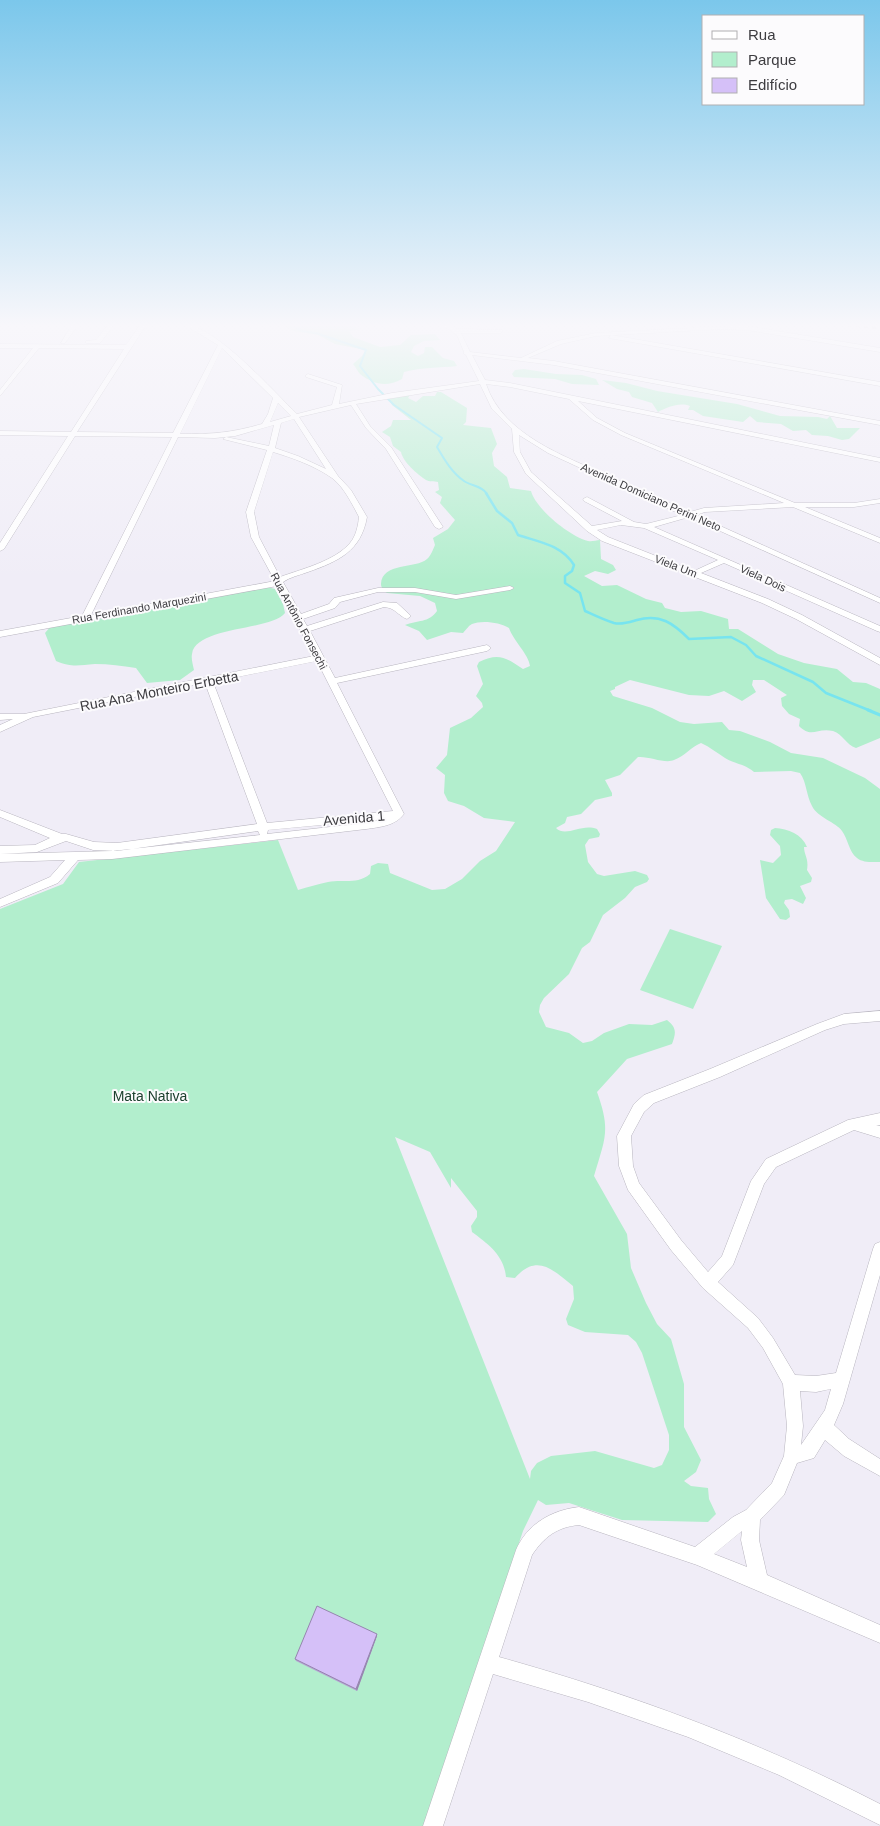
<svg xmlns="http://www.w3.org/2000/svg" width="880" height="1826" font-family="Arial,sans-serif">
<rect width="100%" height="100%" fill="#f0edf7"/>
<!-- green -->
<path fill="#b2eecd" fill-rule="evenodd" d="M282 325H351L360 329 349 331 353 337 380 347 400 345 411 335 435 334 440 340 424 341 414 346 411 352 418 356 424 353 425 347H432L443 358 454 361 457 366C439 368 422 367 404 372L402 379C386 388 373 384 360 374 357 371 356 367 353 364L362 356 366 350 335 344 318 335 294 331Z
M524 369 556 374 582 375 596 379 599 385 572 384 555 379 514 377 512 374 515 370Z
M602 380 626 383 657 391 737 404 780 416 818 417 827 419 830 416 837 428H860L849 439 842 440 828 436 812 435 806 430 793 431 781 424 757 422 750 416 743 422 703 416 693 410H688L690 406C679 402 668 407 658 412L652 403 632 397 629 392 617 389Z
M437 392H441L467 408 466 422 463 425 491 428 497 444 492 453 494 466 507 477 510 488 531 491C536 509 569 536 588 541 592 542 596 540 600 540L601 559 613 565 616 570 608 574 595 571 584 576 602 586 617 585 646 599 662 603 665 608 681 612 701 611 728 619 729 629H738L778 654 804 663 837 669 853 682 866 683 880 689V738L856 748C846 745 843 734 833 731 817 727 812 739 799 726L800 719 789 714 782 706 781 698 787 695 764 680H753L752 685 756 692 742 701 724 691 709 696 689 695 630 680 615 687V689L610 691 613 696 652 708 680 722 694 724 722 722 729 730 740 731 770 742 791 753 823 758 865 778 880 789V862C873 862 863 863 857 858 849 852 848 839 842 831 836 822 818 818 812 806 806 795 807 783 800 773L791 771 754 772C745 764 735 764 725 758 717 753 710 747 701 743 691 747 685 756 674 760 665 764 649 756 638 757L620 775 605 780 612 793V796L595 800 581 814 567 817 565 823 556 828C566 838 581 823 597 829L600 834 599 837 589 839 585 845 588 862 597 874 604 876 635 871 647 875 649 879 647 882 635 887 625 898 603 915 590 942 582 948 569 974 544 998 540 1005 539 1012 546 1027 569 1033 583 1043 592 1041 604 1033 629 1024 652 1025 667 1020C677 1028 676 1033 672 1044L627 1059 597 1092C611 1131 605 1138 594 1176L627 1234 631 1268 646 1303 657 1324 671 1339 684 1384V1427L701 1460 696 1472 684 1481 691 1486 708 1488 709 1499 716 1514 708 1522 622 1520 569 1503 546 1505 538 1500 523 1531 424 1826H0V909L63 884 79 862 278 840 298 890C308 887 318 884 328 882 343 879 357 885 370 874L371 866 378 863 388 864 390 873 432 890 445 889 462 879 480 861 496 851 515 822 484 818 464 806 448 801 444 793 445 775 436 768 447 755 450 728 471 718 483 707 482 703 476 696 483 684 477 666 479 662C499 652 506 658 523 669L530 666C529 655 513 640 509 628 500 622 481 620 472 624 468 626 466 630 463 633L451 632 427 640 419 631 405 625C417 620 429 623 437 611L435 603 420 596 387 593C384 591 381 588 381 584 382 562 416 569 427 559 431 556 433 549 435 545L433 538 448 529 455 520 440 503 442 497 435 492 439 490 438 482C434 481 429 482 426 480 417 474 403 462 401 452L393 446 390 437 382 432 391 426 393 420H411L392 405 389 398 410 395 408 398 416 402 423 396H435ZM395 1137 430 1152 451 1188V1178L477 1211V1217L471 1226 472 1232C488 1244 504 1255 506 1277L515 1278C537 1253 553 1270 573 1286L574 1299 566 1319 568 1325 585 1332 628 1335 636 1342 642 1353 669 1435V1450L662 1465 654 1468 595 1451 551 1456 537 1463 531 1471 530 1479Z
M267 587 275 589 283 604 285 613C271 631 196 626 192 654 191 659 193 665 194 670L180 680 147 683 136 668C122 666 109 664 95 664 79 665 73 668 56 661L45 633 51 626Z
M775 828C788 829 802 834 807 847H804C804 855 809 858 807 870L812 878 811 882 800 886 806 898 803 904 792 899 785 900 784 903 789 910 790 917 786 920 780 919 766 898 760 860 773 863 781 855 780 846 770 835 771 830Z
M670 929 722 946 693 1009 640 990Z"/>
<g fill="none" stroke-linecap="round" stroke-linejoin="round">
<!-- stream-far2 -->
<path stroke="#77e4ef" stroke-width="2" d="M291 325 302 331 316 333 366 350 360 366 378 389 394 405 442 438 437 447C444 459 452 473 464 481 471 486 483 486 487 494"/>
<!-- stream-far1 -->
<path stroke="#77e4ef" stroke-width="2.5" d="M486 493 497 511 512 523 518 535C539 542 562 545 574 565L572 571 565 576V583L580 593 585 611C594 615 604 620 614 623 622 625 630 622 637 620 660 613 674 624 689 639L731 637 746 645 756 656 813 682 826 693 871 711"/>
<!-- stream -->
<path stroke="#77e4ef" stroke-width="3" d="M868 710 880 715"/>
<!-- street casing -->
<g stroke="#b8b5bf" stroke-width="1">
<path id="street" d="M72 325H78L65 343H61Z
M108 325H114L100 343H86V341L96 340Z
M140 325H146L77 432 173 433 218 345 185 325C215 325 275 393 297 414L332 405 337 387 306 377V375L308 374 342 385 339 404 392 393 479 381 466 355 463 353 464 352 457 335 442 325H449L456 329 503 330 501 333H461L470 352 521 358 557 341 596 333 729 326H747L880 348V352L747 330 720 329 596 336 561 344 528 358 554 361 880 421V425L554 365 472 355 485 380 510 383 880 458V462L578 401 597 418 625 433 795 503H854L880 499V503L854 507H805L880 538V543L793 507 705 512 696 515 880 598V603L689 517 654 527 880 626V632L877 631 724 563 701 573 768 599 802 615 880 658V665L796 619 762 603 602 541 587 531 526 474 514 452 512 429 492 409 480 384 356 404 370 426 391 447 443 527 439 529 435 527 386 449 366 428 351 405 299 417 338 476 351 490 367 517C361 551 339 561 308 572 300 575 290 577 283 582L301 614 329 604 334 598 378 588H415L456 595 510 586 514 588 510 590 456 599 415 592H378L340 602 335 608 303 619 307 626 383 602 397 603 411 616 407 619C397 615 396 608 384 607L310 631 335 678 487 645 491 648 487 651 337 683 404 814C395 826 380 827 366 829L112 859 78 860 58 883 0 907V899L50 877 65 860 0 862V854L112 851 260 835 258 831 117 851 93 850 66 841 37 852 0 854V846L35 845 50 838 0 817V810L62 834H66L94 842 117 843 257 824 205 683 33 717 0 732V725L13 719 0 720V714H24L314 656 277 586 0 637V631L82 616 172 437 75 436 4 549 0 551V543L68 436 0 435V431L71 432 124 349 39 348 0 396V390L33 348H0V344L126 345ZM222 348 273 398 268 414 262 424C230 433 213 434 180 434ZM486 384 510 387 569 399 593 420 621 435 784 503 704 508 690 512C663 500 636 488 609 476 564 456 503 435 486 384ZM278 403 291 416 270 422ZM294 419 326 469 298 456 275 448 281 423ZM274 425 269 446 226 437 223 439 267 450 246 512 251 537 275 581 91 615 178 437 215 438 235 436ZM519 435 548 453 682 515 646 524 634 522 587 497 583 499 584 501 622 521 592 526 531 472 520 452ZM273 452C293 458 315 466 332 478 344 487 352 504 359 517 358 526 356 536 350 543 335 561 302 569 280 577L259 537 254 512ZM621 525 644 528 718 560 694 571 608 537 597 530ZM317 661 393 811 267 823 213 682ZM386 819 366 823 267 834 268 830Z
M611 335 880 382V386L609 338Z
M880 1011V1021L844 1024 825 1030 720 1077 654 1103 644 1112 631 1136 633 1166 639 1183 681 1240 708 1272 722 1256 751 1181 766 1159 848 1120 880 1113V1125H876L880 1126V1138L854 1130 776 1167 764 1184 733 1265 718 1282 758 1318 773 1338 795 1375 816 1376 836 1373 873 1249 875 1244 880 1242V1275L843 1404 834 1425 849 1439 880 1459V1476L844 1456 825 1440 814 1458 797 1463 784 1495 760 1520 759 1540 767 1575 880 1625V1643L697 1565 579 1525C557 1527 544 1537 532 1555L499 1657C631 1694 758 1741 880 1804V1825L779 1775 688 1737 588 1702 493 1674 443 1826H423L516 1550C527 1524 552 1510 579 1507L695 1547 733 1517 746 1510 772 1483 784 1456 787 1426 783 1384 763 1348 748 1328 703 1288 671 1250 628 1190 619 1166 617 1136 634 1104 644 1095 710 1069 817 1024 844 1014ZM831 1389 825 1410 801 1445 803 1426 800 1391 816 1392ZM742 1531 741 1540 747 1567 714 1554Z"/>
</g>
<!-- street -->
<use href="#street" fill="#fff" fill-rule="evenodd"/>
<!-- rail -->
<path stroke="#807e84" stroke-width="2" stroke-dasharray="4 4" stroke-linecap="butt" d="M840 325 880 328"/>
</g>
<!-- wall -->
<path fill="#b7a5d5" d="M377 1634V1636L357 1691 296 1661 295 1659Z"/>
<!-- shaded-wall -->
<path fill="#9586ae" d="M377 1634V1636L357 1691 356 1689Z"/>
<!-- building -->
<path fill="#d5c0f8" stroke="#9586ae" d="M317 1606 377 1634 356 1689 295 1659Z"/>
<!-- sky -->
<linearGradient id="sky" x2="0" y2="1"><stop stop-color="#7bc7eb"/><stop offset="0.56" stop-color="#f8f7fb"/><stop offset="1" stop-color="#f8f7fb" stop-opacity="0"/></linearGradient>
<rect width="880" height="581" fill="url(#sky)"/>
<g text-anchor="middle" stroke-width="4" stroke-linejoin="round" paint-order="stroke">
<!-- far-street labels -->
<g font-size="11" fill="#3d3c40" stroke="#fcfbfd">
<text transform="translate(651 497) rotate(24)" y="4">Avenida Domiciano Perini Neto</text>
<text transform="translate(676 566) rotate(21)" y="4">Viela Um</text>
<text transform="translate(763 578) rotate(25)" y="4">Viela Dois</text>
<text transform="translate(139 608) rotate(-10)" y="4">Rua Ferdinando Marquezini</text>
<text transform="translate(299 621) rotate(62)" y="4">Rua Antônio Fonsechi</text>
</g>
<!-- street labels -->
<g font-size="14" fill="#3d3c40" stroke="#fcfbfd">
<text transform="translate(159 691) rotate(-11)" y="5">Rua Ana Monteiro Erbetta</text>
<text transform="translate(354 818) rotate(-5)" y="5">Avenida 1</text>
</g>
<!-- park labels -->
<g font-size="14" fill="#1c402e" stroke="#fcfbfd">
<text x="150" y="1101">Mata Nativa</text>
</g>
</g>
<!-- legend -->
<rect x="702" y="15" width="162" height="90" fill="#fcfbfd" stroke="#b0afb1"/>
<rect x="712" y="31" width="25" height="8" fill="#ffffff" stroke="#b0afb1"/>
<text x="748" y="40" font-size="15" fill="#3d3c40">Rua</text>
<rect x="712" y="52" width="25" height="15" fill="#b2eecd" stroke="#b0afb1"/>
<text x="748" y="65" font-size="15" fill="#3d3c40">Parque</text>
<rect x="712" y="78" width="25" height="15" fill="#d5c0f8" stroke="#b0afb1"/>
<text x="748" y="90" font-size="15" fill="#3d3c40">Edifício</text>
</svg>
